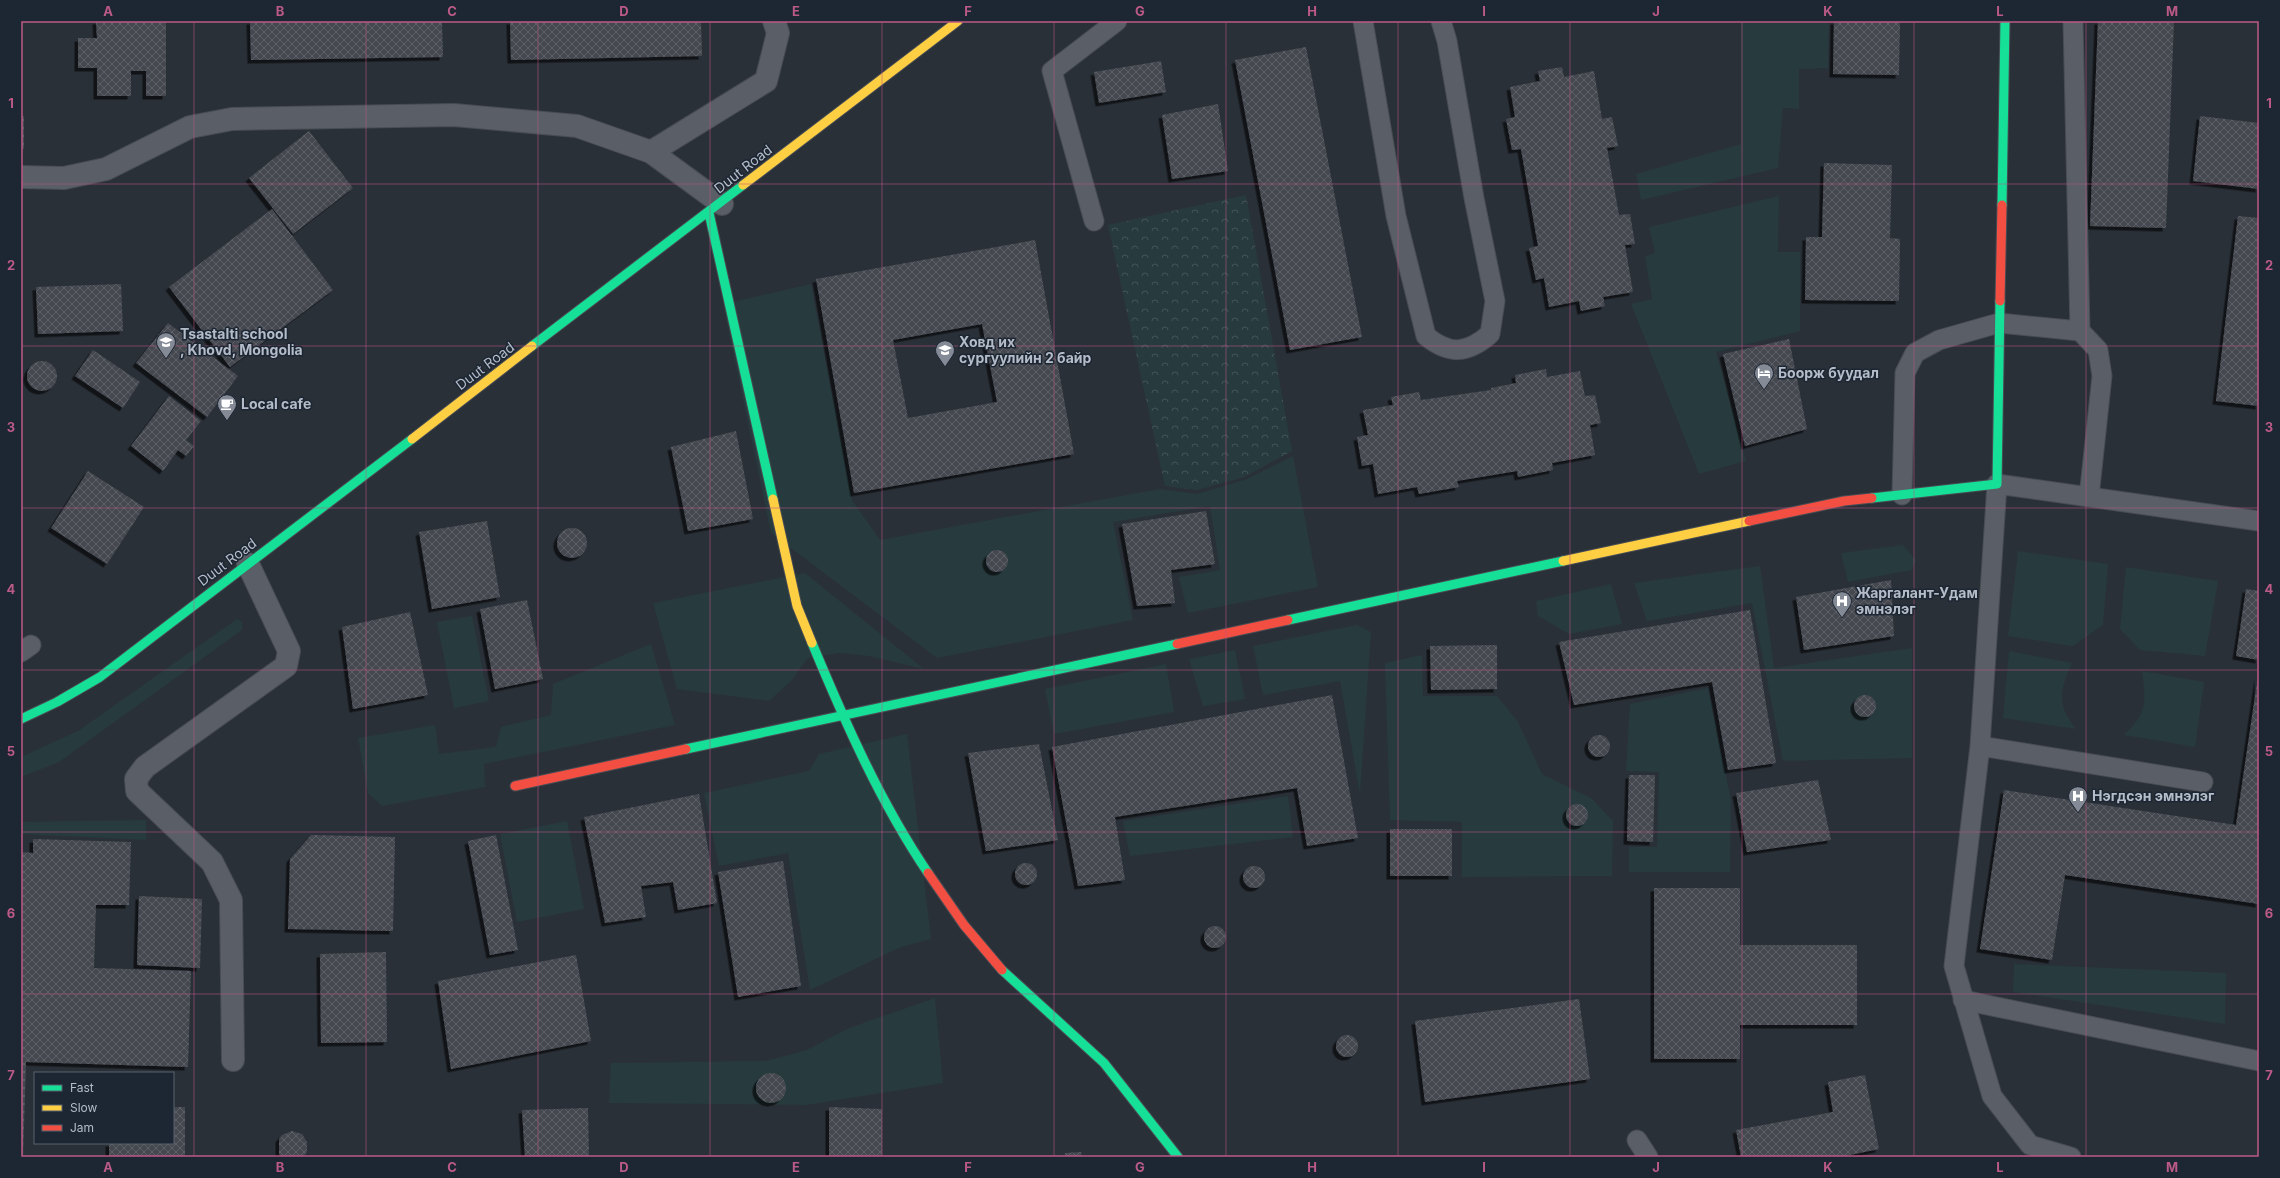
<svg xmlns="http://www.w3.org/2000/svg" width="2280" height="1178" font-family="Inter,sans-serif">
<defs>
<pattern id="forest-crowns" width="20" height="18" patternUnits="userSpaceOnUse"><rect width="20" height="18" fill="#273a3e"/><path d="M2 6a3 3 0 1 1 6 0M12 15a3 3 0 1 1 6 0" fill="none" stroke="#445559"/></pattern>
<pattern id="building-cross-hatch" width="8" height="8" patternUnits="userSpaceOnUse"><rect width="8" height="8" fill="#444950"/><path d="M0 0l8 8M0 8l8-8" fill="none" stroke="#5d6168"/></pattern>
<filter id="shadow"><feDropShadow dx="-3.5" dy="3.5" stdDeviation="0" flood-color="#0009"/></filter>
</defs>
<rect width="100%" height="100%" fill="#2a3038"/>
<!-- green -->
<path fill="#273a3e" d="M1741 21H1829L1828 68 1799 69V109L1783 108 1778 168 1641 200 1636 174 1741 144Z
M1779 196 1778 252H1800V331L1716 352 1746 461 1699 474 1631 304 1652 299 1645 256 1655 253 1649 227Z
M811 284 852 500 880 540 1160 489 1197 494 1247 479 1293 456 1318 587 1188 613 1179 577 1220 570 1210 506 1113 522 1133 620 937 658 771 533 723 304Z
M1903 545 1916 560 1912 570 1848 582 1841 553Z
M2018 551 2108 564 2103 625 2073 646 2008 636Z
M1760 566 1774 668 1912 648V758L1783 761 1752 603 1647 621 1634 583Z
M2126 567 2218 581 2205 656 2140 650 2120 629Z
M805 573 924 669 869 656 838 653 808 658 790 682 769 701 677 689 653 603Z
M1611 584 1622 624 1569 634 1538 616 1536 601Z
M472 616 489 701 454 708 437 622Z
M237 619 242 622V630L59 762 21 777V757L78 731Z
M1357 625 1371 632 1360 794 1340 681 1263 695 1253 646Z
M651 644 675 725 484 764 485 787 382 806 368 793 358 738 435 725 439 754 496 747 501 727 551 715 553 684Z
M1235 650 1245 699 1203 706 1189 659Z
M2009 651 2072 663C2060 690 2056 704 2076 729L2003 718Z
M1422 655 1423 696H1497L1518 722 1542 774 1591 798 1613 821 1612 876 1462 877V822L1390 820 1385 663Z
M1166 664 1174 712 1054 734 1045 689Z
M2142 671 2204 682 2195 747 2124 735C2148 712 2146 702 2142 671Z
M1708 688 1731 800 1730 872H1629V847H1657L1659 772 1626 771 1630 704Z
M907 734 931 939 901 947 810 990 788 853 719 866 704 793 809 771 819 754Z
M1288 796 1293 837 1130 856 1123 821Z
M146 820V840L21 834V822Z
M567 821 584 909 517 922 500 834Z
M2014 964 2226 973 2225 1024 2013 992Z
M935 998 943 1083 807 1105 609 1103 611 1063 766 1061 807 1050 849 1028Z"/>
<!-- forest -->
<path fill="url(#forest-crowns)" d="M1246 195 1292 451 1244 477 1197 490 1165 486 1108 225Z"/>
<!-- building -->
<path fill="url(#building-cross-hatch)" fill-rule="evenodd" filter="url(#shadow)" d="M96 21H166V96H146V71H131V96H97V68H78V38H97Z
M250 21H442L443 57 251 60Z
M510 21H701L702 56 511 60Z
M1834 21H1900L1899 75 1833 74Z
M2098 21H2174L2166 228 2090 226Z
M1306 47 1362 337 1290 350 1235 60Z
M1161 61 1166 92 1099 103 1094 72Z
M1562 67 1564 77 1594 71 1602 119 1612 117 1618 146 1607 148 1619 215 1630 214 1635 244 1625 245 1633 292 1603 297 1605 306 1581 311 1579 301 1549 307 1544 278 1536 280 1529 248 1538 246 1521 149 1512 150 1506 119 1515 117 1510 87 1540 81 1538 71Z
M1218 104 1228 171 1172 179 1162 115Z
M21 116H24V149H21Z
M2200 116 2259 123V189L2193 181Z
M309 131 353 188 293 234 249 178Z
M1824 163 1892 165 1890 238 1900 239 1899 301 1805 300 1806 237H1822Z
M272 209 333 290 230 367 169 287Z
M2238 216 2259 218V406L2216 401Z
M1035 240 1074 454 854 493 816 279ZM982 324 997 402 908 418 893 340Z
M121 284 123 331 38 334 36 287Z
M168 323 238 376 207 417 136 363Z
M1789 339 1807 429 1745 446 1723 354Z
M93 350 140 382 123 408 75 376Z
M27 376a15 15 0 1 1 30 0a15 15 0 1 1-30 0Z
M1546 369 1547 377 1580 371 1585 396 1595 395 1601 423 1590 425 1595 455 1552 463 1553 470 1518 477 1517 471 1457 481 1459 487 1419 494 1417 487 1378 494 1373 464 1362 466 1357 437 1368 435 1363 410 1393 405 1391 397 1419 392 1421 400 1491 390V388L1516 383 1515 375Z
M169 396 201 421 186 440 194 446 186 456 178 450 163 471 131 446Z
M736 431 753 519 688 531 671 447Z
M88 471 144 507 107 564 51 528Z
M1206 511 1215 564 1171 570 1175 603 1137 606 1122 524Z
M487 521 500 597 432 609 419 532Z
M557 543a15 15 0 1 1 30 0a15 15 0 1 1-30 0Z
M986 561a11 11 0 1 1 22 0a11 11 0 1 1-22 0Z
M1891 580 1894 636 1804 650 1796 597Z
M2246 589 2259 591V660L2236 656Z
M527 600 543 679 495 689 480 609Z
M1750 610 1776 763 1728 770 1712 682 1574 705 1559 642Z
M410 612 428 695 353 709 342 627Z
M1497 645V689L1431 690 1430 646Z
M2258 676 2259 904 2065 875 2052 960 1980 949 2004 790 2236 825Z
M1332 695 1358 838 1307 846 1297 788 1115 817 1125 880 1078 886 1052 747Z
M1854 706a11 11 0 1 1 22 0a11 11 0 1 1-22 0Z
M1588 746a11 11 0 1 1 22 0a11 11 0 1 1-22 0Z
M1039 744 1058 840 986 851 968 753Z
M1629 775H1655L1653 842 1627 841Z
M1818 780 1831 840 1747 852 1736 793Z
M699 794 717 903 678 910 673 882 641 886 646 917 605 923 584 817Z
M1566 815a11 11 0 1 1 22 0a11 11 0 1 1-22 0Z
M1390 829H1452V876H1390Z
M311 835 395 837 393 931 288 929 290 859Z
M496 835 518 950 490 955 468 841Z
M33 839 131 842 129 905H96L94 968 191 971 188 1067 26 1062 23 1157H21V852L33 853Z
M783 861 801 986 738 997 718 872Z
M1015 874a11 11 0 1 1 22 0a11 11 0 1 1-22 0Z
M1243 877a11 11 0 1 1 22 0a11 11 0 1 1-22 0Z
M1654 888H1740V945H1857V1025H1740V1059H1654Z
M139 896 202 899 200 968 137 965Z
M1204 937a11 11 0 1 1 22 0a11 11 0 1 1-22 0Z
M386 952 387 1042 321 1043 320 954Z
M576 955 591 1041 451 1069 438 981Z
M1579 999 1590 1079 1425 1102 1415 1021Z
M1336 1046a11 11 0 1 1 22 0a11 11 0 1 1-22 0Z
M756 1088a15 15 0 1 1 30 0a15 15 0 1 1-30 0Z
M1865 1075 1879 1149 1840 1157H1741L1736 1130 1833 1112 1828 1082Z
M173 1107H185V1157H109V1143H173Z
M829 1107 882 1109V1157H829Z
M588 1108 589 1157H525L522 1110Z
M292 1131 302 1134 307 1142V1152L303 1157H281L279 1154V1139L282 1135Z
M1081 1152 1082 1157H1065V1153Z"/>
<g fill="none" stroke-linecap="round" stroke-linejoin="round">
<!-- lane casing -->
<g stroke="#484c53" stroke-width="21">
<path id="lane" d="M1363 21 1396 216 1426 336C1449 355 1467 354 1490 334L1495 301 1474 198 1447 41 1441 21
M2073 21 2080 331
M1094 221 1052 71 1117 21
M1902 495 1905 373 1915 353 1939 340 1999 323 2080 331 2098 350 2102 376 2089 497
M21 652 31 645
M1980 746 2203 782
M1963 1000 2259 1061
M1637 1140 1648 1157
M2071 1157 2030 1145 1992 1096 1954 966 1980 746 1997 484 2259 521"/>
</g>
<!-- street casing -->
<g stroke="#484c53" stroke-width="24">
<path id="street" d="M651 152 766 81 778 33 774 21
M21 177 64 178 106 169 190 127 232 119 454 115 577 126 651 152 722 204
M233 1060 231 900 212 862 137 791 136 779 145 767 286 666 289 651 248 564"/>
</g>
<!-- fast casing -->
<g stroke="#484c53" stroke-width="11">
<path id="fast" d="M2002 205 2005 21
M709 213 773 499
M532 346 743 185
M1872 498 1997 484 2000 301
M1288 620 1563 561
M812 643C845 722 880 802 928 873
M21 719 57 702 100 677 412 439
M686 749 1177 644
M1002 970 1104 1063 1178 1157"/>
</g>
<!-- slow casing -->
<g stroke="#484c53" stroke-width="11">
<path id="slow" d="M743 185 958 21
M412 439 532 346
M773 499 797 606 812 643
M1563 561 1749 521"/>
</g>
<!-- jam casing -->
<g stroke="#484c53" stroke-width="11">
<path id="jam" d="M2000 301 2002 205
M1749 521 1844 501 1872 498
M1177 644 1288 620
M515 786 686 749
M928 873 964 925 1002 970"/>
</g>
<!-- lane -->
<use href="#lane" stroke="#5a5e66" stroke-width="19"/>
<!-- street -->
<use href="#street" stroke="#5a5e66" stroke-width="22"/>
<!-- fast -->
<use href="#fast" stroke="#16e098" stroke-width="9"/>
<!-- slow -->
<use href="#slow" stroke="#ffcf43" stroke-width="9"/>
<!-- jam -->
<use href="#jam" stroke="#f24e42" stroke-width="9"/>
</g>
<!-- grid -->
<path fill="none" stroke="#bc5a87" stroke-width="1" stroke-opacity="0.55" d="M194 21V1157M366 21V1157M538 21V1157M710 21V1157M882 21V1157M1054 21V1157M1226 21V1157M1398 21V1157M1570 21V1157M1742 21V1157M1914 21V1157M2086 21V1157M21 184H2259M21 346H2259M21 508H2259M21 670H2259M21 832H2259M21 994H2259"/>
<!-- icons -->
<defs>
<g id="school-pin" transform="scale(1)"><path d="M0 17L-7.5 6A9.5 9.5 0 1 1 7.5 6Z" fill="#848b96" stroke="#1d2633"/><path d="M0-5L7-2L0 1L-7-2ZM-4 1L0 2.5L4 1V4Q0 6-4 4Z" fill="#fff"/></g>
<g id="university-pin" transform="scale(1)"><path d="M0 17L-7.5 6A9.5 9.5 0 1 1 7.5 6Z" fill="#848b96" stroke="#1d2633"/><path d="M0-5L7-2L0 1L-7-2ZM-4 1L0 2.5L4 1V4Q0 6-4 4Z" fill="#fff"/></g>
<g id="hotel-pin" transform="scale(1)"><path d="M0 17L-7.5 6A9.5 9.5 0 1 1 7.5 6Z" fill="#848b96" stroke="#1d2633"/><path d="M-6-4.5h1.5V1H6V5H4.5V3h-9V5H-6ZM-4 0a1.8 1.8 0 1 1 3.6 0ZM.5 0V-2.5h3Q6-2.5 6 0Z" fill="#fff"/></g>
<g id="cafe-pin" transform="scale(1)"><path d="M0 17L-7.5 6A9.5 9.5 0 1 1 7.5 6Z" fill="#848b96" stroke="#1d2633"/><path d="M-5.5-4.5H6V0H3Q3 3.5 0 3.5H-2.5Q-5.5 3.5-5.5 0ZM3-3.2v2h1.7v-2ZM-6 4.5H4V6H-6Z" fill="#fff"/></g>
<g id="hospital-pin" transform="scale(1)"><path d="M0 17L-7.5 6A9.5 9.5 0 1 1 7.5 6Z" fill="#848b96" stroke="#1d2633"/><path d="M-5-5h3v3.5h4V-5h3V5h-3V1.5h-4V5h-3Z" fill="#fff"/></g>
</defs>
<g fill-rule="evenodd">
<use href="#school-pin" x="166" y="342"/>
<use href="#university-pin" x="945" y="350"/>
<use href="#hotel-pin" x="1764" y="373"/>
<use href="#cafe-pin" x="227" y="404"/>
<use href="#hospital-pin" x="1842" y="601"/>
<use href="#hospital-pin" x="2078" y="796"/>
</g>
<g text-anchor="middle" stroke-width="3" stroke-linejoin="round" paint-order="stroke">
<!-- street labels -->
<g font-size="14" fill="#b4bcc9" stroke="#1d2633">
<text transform="translate(743 169) rotate(-38)" y="5">Duut Road</text>
<text transform="translate(485 366) rotate(-37)" y="5">Duut Road</text>
<text transform="translate(227 562) rotate(-37)" y="5">Duut Road</text>
</g>
<!-- poi labels -->
<g font-size="14" font-weight="bold" fill="#b4bcc9" stroke="#1d2633" text-anchor="start">
<text x="180" y="339">Tsastalti school<tspan x="180" dy="16">, Khovd, Mongolia</tspan></text>
<text x="959" y="347">Ховд их<tspan x="959" dy="16">сургуулийн 2 байр</tspan></text>
<text x="1778" y="378">Боорж буудал</text>
<text x="241" y="409">Local cafe</text>
<text x="1856" y="598">Жаргалант-Удам<tspan x="1856" dy="16">эмнэлэг</tspan></text>
<text x="2092" y="801">Нэгдсэн эмнэлэг</text>
</g>
</g>
<!-- border -->
<rect width="2280" height="1178" fill="none" stroke="#1d2633" stroke-width="44"/>
<!-- legend -->
<rect x="34" y="1072" width="140" height="72" fill="#1d2633" stroke="#59626f"/>
<rect x="42" y="1085" width="20" height="6" fill="#16e098" stroke="#59626f"/>
<text x="70" y="1092" font-size="12" fill="#b4bcc9">Fast</text>
<rect x="42" y="1105" width="20" height="6" fill="#ffcf43" stroke="#59626f"/>
<text x="70" y="1112" font-size="12" fill="#b4bcc9">Slow</text>
<rect x="42" y="1125" width="20" height="6" fill="#f24e42" stroke="#59626f"/>
<text x="70" y="1132" font-size="12" fill="#b4bcc9">Jam</text>
<rect x="22" y="22" width="2236" height="1134" fill="none" stroke="#bc5a87" stroke-width="1.5"/>
<g font-size="13" text-anchor="middle" font-weight="bold" fill="#bc5a87">
<text x="108" y="16">A</text>
<text x="280" y="16">B</text>
<text x="452" y="16">C</text>
<text x="624" y="16">D</text>
<text x="796" y="16">E</text>
<text x="968" y="16">F</text>
<text x="1140" y="16">G</text>
<text x="1312" y="16">H</text>
<text x="1484" y="16">I</text>
<text x="1656" y="16">J</text>
<text x="1828" y="16">K</text>
<text x="2000" y="16">L</text>
<text x="2172" y="16">M</text>
<text x="11" y="108">1</text>
<text x="2269" y="108">1</text>
<text x="11" y="270">2</text>
<text x="2269" y="270">2</text>
<text x="11" y="432">3</text>
<text x="2269" y="432">3</text>
<text x="11" y="594">4</text>
<text x="2269" y="594">4</text>
<text x="11" y="756">5</text>
<text x="2269" y="756">5</text>
<text x="11" y="918">6</text>
<text x="2269" y="918">6</text>
<text x="11" y="1080">7</text>
<text x="2269" y="1080">7</text>
<text x="108" y="1172">A</text>
<text x="280" y="1172">B</text>
<text x="452" y="1172">C</text>
<text x="624" y="1172">D</text>
<text x="796" y="1172">E</text>
<text x="968" y="1172">F</text>
<text x="1140" y="1172">G</text>
<text x="1312" y="1172">H</text>
<text x="1484" y="1172">I</text>
<text x="1656" y="1172">J</text>
<text x="1828" y="1172">K</text>
<text x="2000" y="1172">L</text>
<text x="2172" y="1172">M</text>
</g>
</svg>
